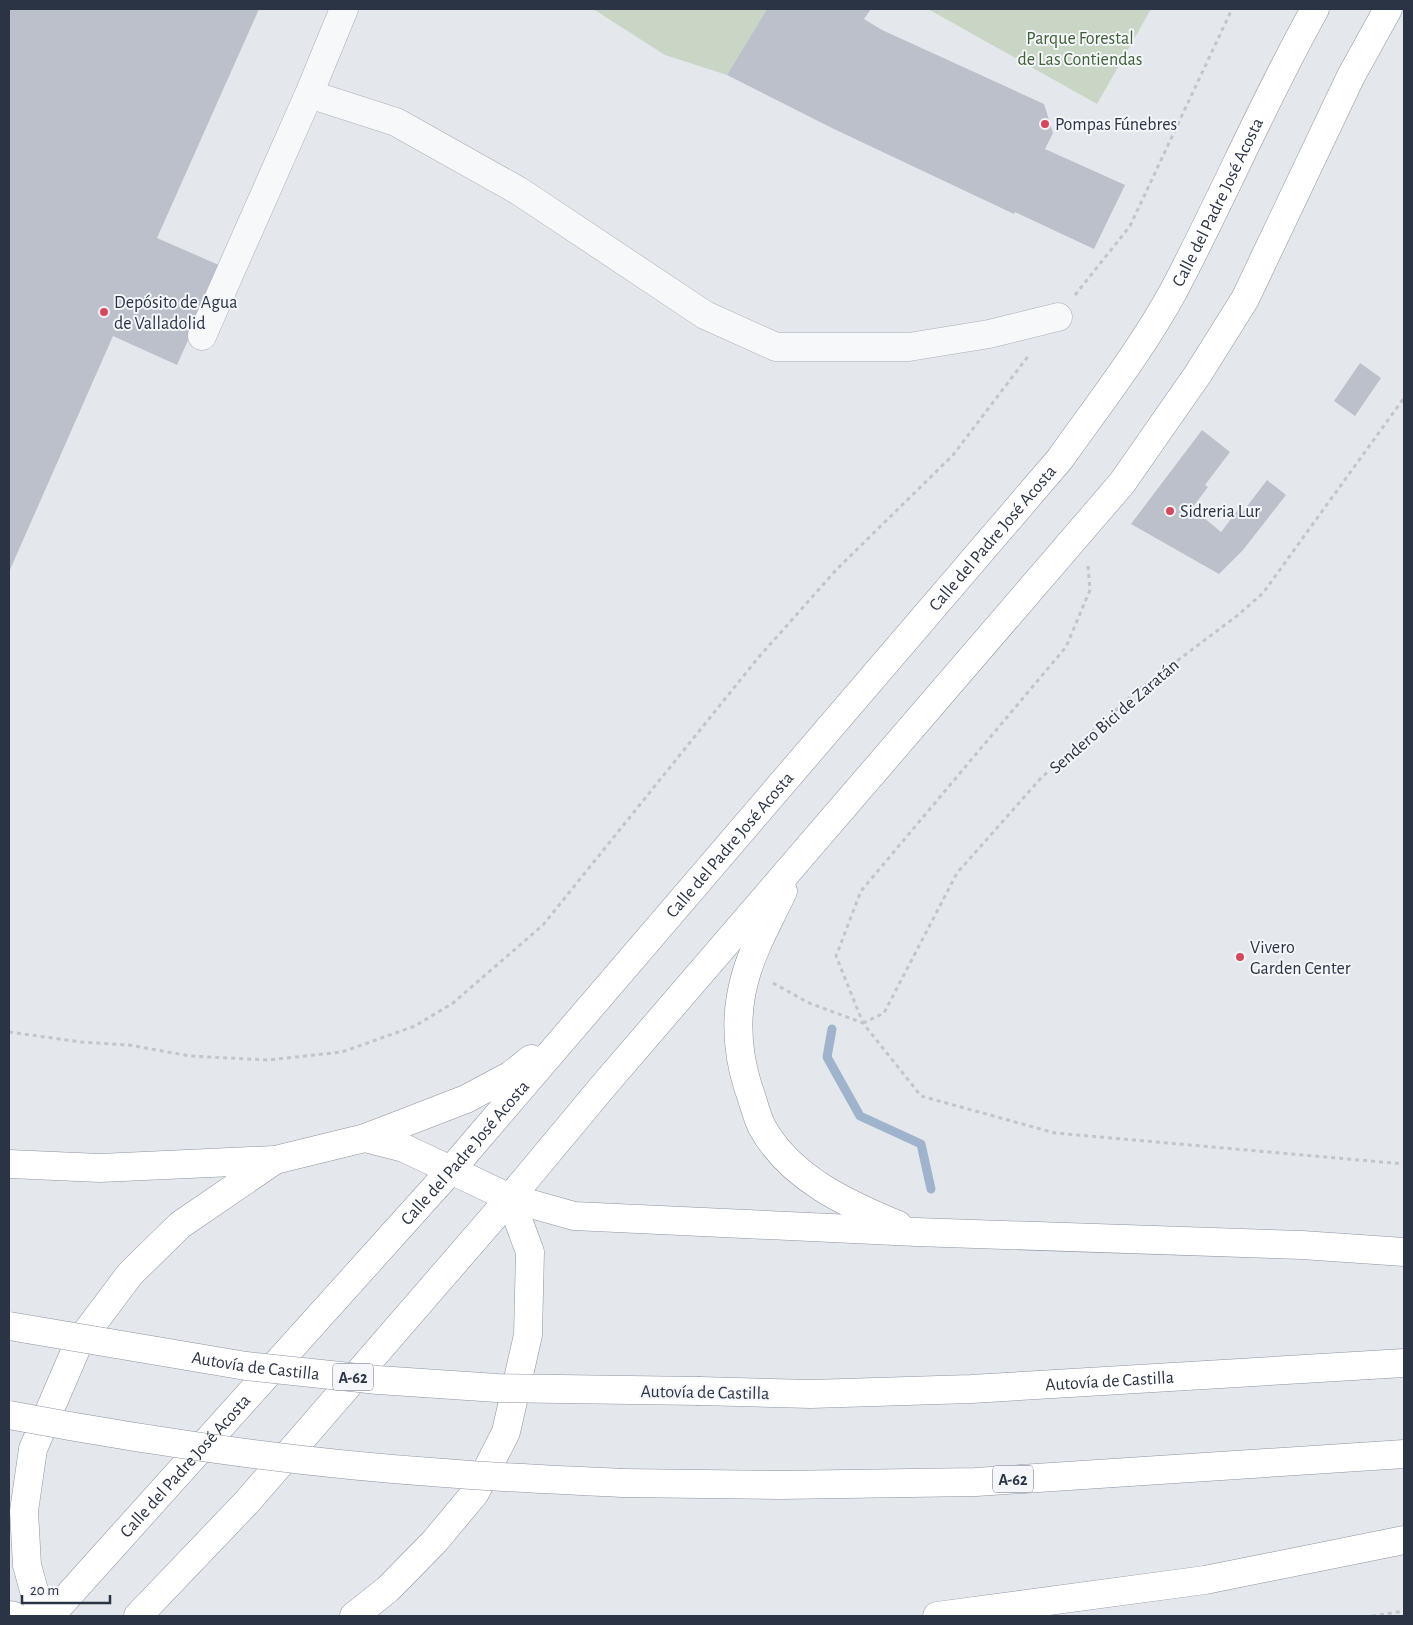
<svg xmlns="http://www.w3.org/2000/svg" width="1413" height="1625" font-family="'Alegreya Sans',sans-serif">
<rect width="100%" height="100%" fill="#e4e7ec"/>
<!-- green -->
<path fill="#c9d6c5" d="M593 9H767L727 75 665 55Z
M928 9H1151L1097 104Z"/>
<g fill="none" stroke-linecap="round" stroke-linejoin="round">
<!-- stream -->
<path stroke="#9fb4cc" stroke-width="9" d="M832 1029 827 1057 860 1116 921 1144 931 1189"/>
</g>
<!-- building -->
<path fill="#bbc0ca" d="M9 9H259L157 238 221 266 177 365 113 336 9 572Z
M767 9H871L864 19 882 30 1044 104 1053 133 1045 149 1125 185 1094 249 1015 212 1014 214 834 129 727 75Z
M1360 363 1381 378 1355 416 1334 401Z
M1202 430 1230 452 1205 485 1208 487 1192 508 1221 532 1238 510 1242 513 1267 480 1286 495 1243 550 1219 574 1131 524Z"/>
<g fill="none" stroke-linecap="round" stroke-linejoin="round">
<!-- minor casing -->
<g stroke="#a9aeb7" stroke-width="29">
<path id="minor" d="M309 94 344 9
M202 336 309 94 396 122 519 191 705 315 776 347H909L989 334 1058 317"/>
</g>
<!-- highway casing -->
<g stroke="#8b94a3" stroke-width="29">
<g id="highway">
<path d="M783 891C770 919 753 948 745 978 735 1014 737 1052 748 1087 753 1100 756 1115 762 1127 790 1178 847 1204 898 1225"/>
<path d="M365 1138 404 1148 510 1198 574 1216 916 1232 1302 1245 1404 1252"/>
<path d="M9 1164 100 1168 275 1160 365 1138 466 1099 511 1075 531 1059"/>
<path id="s1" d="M700 1391 811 1394 971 1389 1404 1363"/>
<path d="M622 1483 780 1485 976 1482 1404 1454"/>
<path d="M9 1615 14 1616"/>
<path d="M41 1616 27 1565 24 1511 33 1449 79 1342 130 1274 180 1225 275 1160"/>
<path id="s2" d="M50 1616 450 1171 1060 459C1099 404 1142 349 1174 290 1223 197 1264 100 1315 9"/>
<path d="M138 1616 247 1502 510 1198 605 1084 1122 483 1198 374 1245 299 1351 76 1388 9"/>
<path d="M354 1616 388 1589 435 1541 475 1493 506 1432 528 1335 530 1252 510 1198"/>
<path d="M937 1616 1205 1580 1404 1540"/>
</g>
</g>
<!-- path -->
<path stroke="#c2c5cb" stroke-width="3" stroke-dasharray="4 4" stroke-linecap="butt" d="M1075 295 1130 226 1232 9
M1088 566 1090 590 1066 647 861 891 836 956 863 1023 921 1096 1055 1133 1404 1164
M773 983 809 1003 863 1023
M863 1023 884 1013 957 873 1041 778 1137 691 1238 615 1263 593 1404 398
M9 1032 81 1042 129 1045 190 1056 268 1060 342 1052 415 1026 453 1003 543 925 758 658 837 569 953 455 1029 355
M1372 1616 1404 1611"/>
<!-- minor -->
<use href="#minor" stroke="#f7f8fa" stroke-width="28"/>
<!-- highway -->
<use href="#highway" stroke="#fff" stroke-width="28"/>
<!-- highway-bridge casing -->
<g stroke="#8b94a3" stroke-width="29" stroke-linecap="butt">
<g id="highway-bridge">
<path id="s3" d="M9 1326 246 1366 378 1380 497 1388 700 1391"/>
<path d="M9 1415C152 1442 298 1463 444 1473 503 1478 563 1480 622 1483"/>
</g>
</g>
<!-- highway-bridge -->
<use href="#highway-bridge" stroke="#fff" stroke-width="28"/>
</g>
<!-- markers -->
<g fill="#d1495b" stroke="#f4f6f9" stroke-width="2">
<circle cx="1045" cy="124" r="5"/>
<circle cx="104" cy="312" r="5"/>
<circle cx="1170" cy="511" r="5"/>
<circle cx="1240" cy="957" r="5"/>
</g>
<g text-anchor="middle" stroke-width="4" stroke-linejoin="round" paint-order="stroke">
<!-- shield labels -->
<g fill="#f4f6f9" stroke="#676e7b" stroke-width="1">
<rect x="333" y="1363.5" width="40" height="27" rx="4"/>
<rect x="993" y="1465.5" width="40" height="27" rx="4"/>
</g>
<g font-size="16" font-weight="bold" fill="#2b3445">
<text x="353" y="1383">A-62</text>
<text x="1013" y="1485">A-62</text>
</g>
<!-- park labels -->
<g font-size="18" fill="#3f6138" stroke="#f4f6f9">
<text x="1080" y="44">Parque Forestal<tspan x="1080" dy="21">de Las Contiendas</tspan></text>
</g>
<!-- poi labels -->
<g font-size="18" fill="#2b3445" stroke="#f4f6f9" text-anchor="start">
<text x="1055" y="130">Pompas Fúnebres</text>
<text x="114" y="308">Depósito de Agua<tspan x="114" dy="21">de Valladolid</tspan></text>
<text x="1180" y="517">Sidreria Lur</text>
<text x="1250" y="953">Vivero<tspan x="1250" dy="21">Garden Center</tspan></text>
</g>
<!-- street labels -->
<g font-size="18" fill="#2b3445" stroke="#f4f6f9">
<text dy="6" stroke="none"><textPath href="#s2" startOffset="1838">Calle del Padre José Acosta</textPath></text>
<text dy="6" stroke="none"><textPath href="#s2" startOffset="1432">Calle del Padre José Acosta</textPath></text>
<text transform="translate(1114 716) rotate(-41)" y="6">Sendero Bici de Zaratán</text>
<text dy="6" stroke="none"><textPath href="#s2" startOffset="1028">Calle del Padre José Acosta</textPath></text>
<text dy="6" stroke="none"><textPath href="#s2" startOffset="622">Calle del Padre José Acosta</textPath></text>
<text dy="6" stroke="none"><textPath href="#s3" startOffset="250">Autovía de Castilla</textPath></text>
<text dy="6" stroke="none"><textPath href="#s1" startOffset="410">Autovía de Castilla</textPath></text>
<text transform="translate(705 1392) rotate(1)" y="6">Autovía de Castilla</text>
<text dy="6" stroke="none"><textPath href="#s2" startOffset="202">Calle del Padre José Acosta</textPath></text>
</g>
</g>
<!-- border -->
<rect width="1413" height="1625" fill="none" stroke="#2b3445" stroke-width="20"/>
<!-- scale -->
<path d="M22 1595v8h88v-8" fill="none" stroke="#2b3445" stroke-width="2.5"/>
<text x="30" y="1595" font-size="15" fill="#2b3445" stroke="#f4f6f9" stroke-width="4" paint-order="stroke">20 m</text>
</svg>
